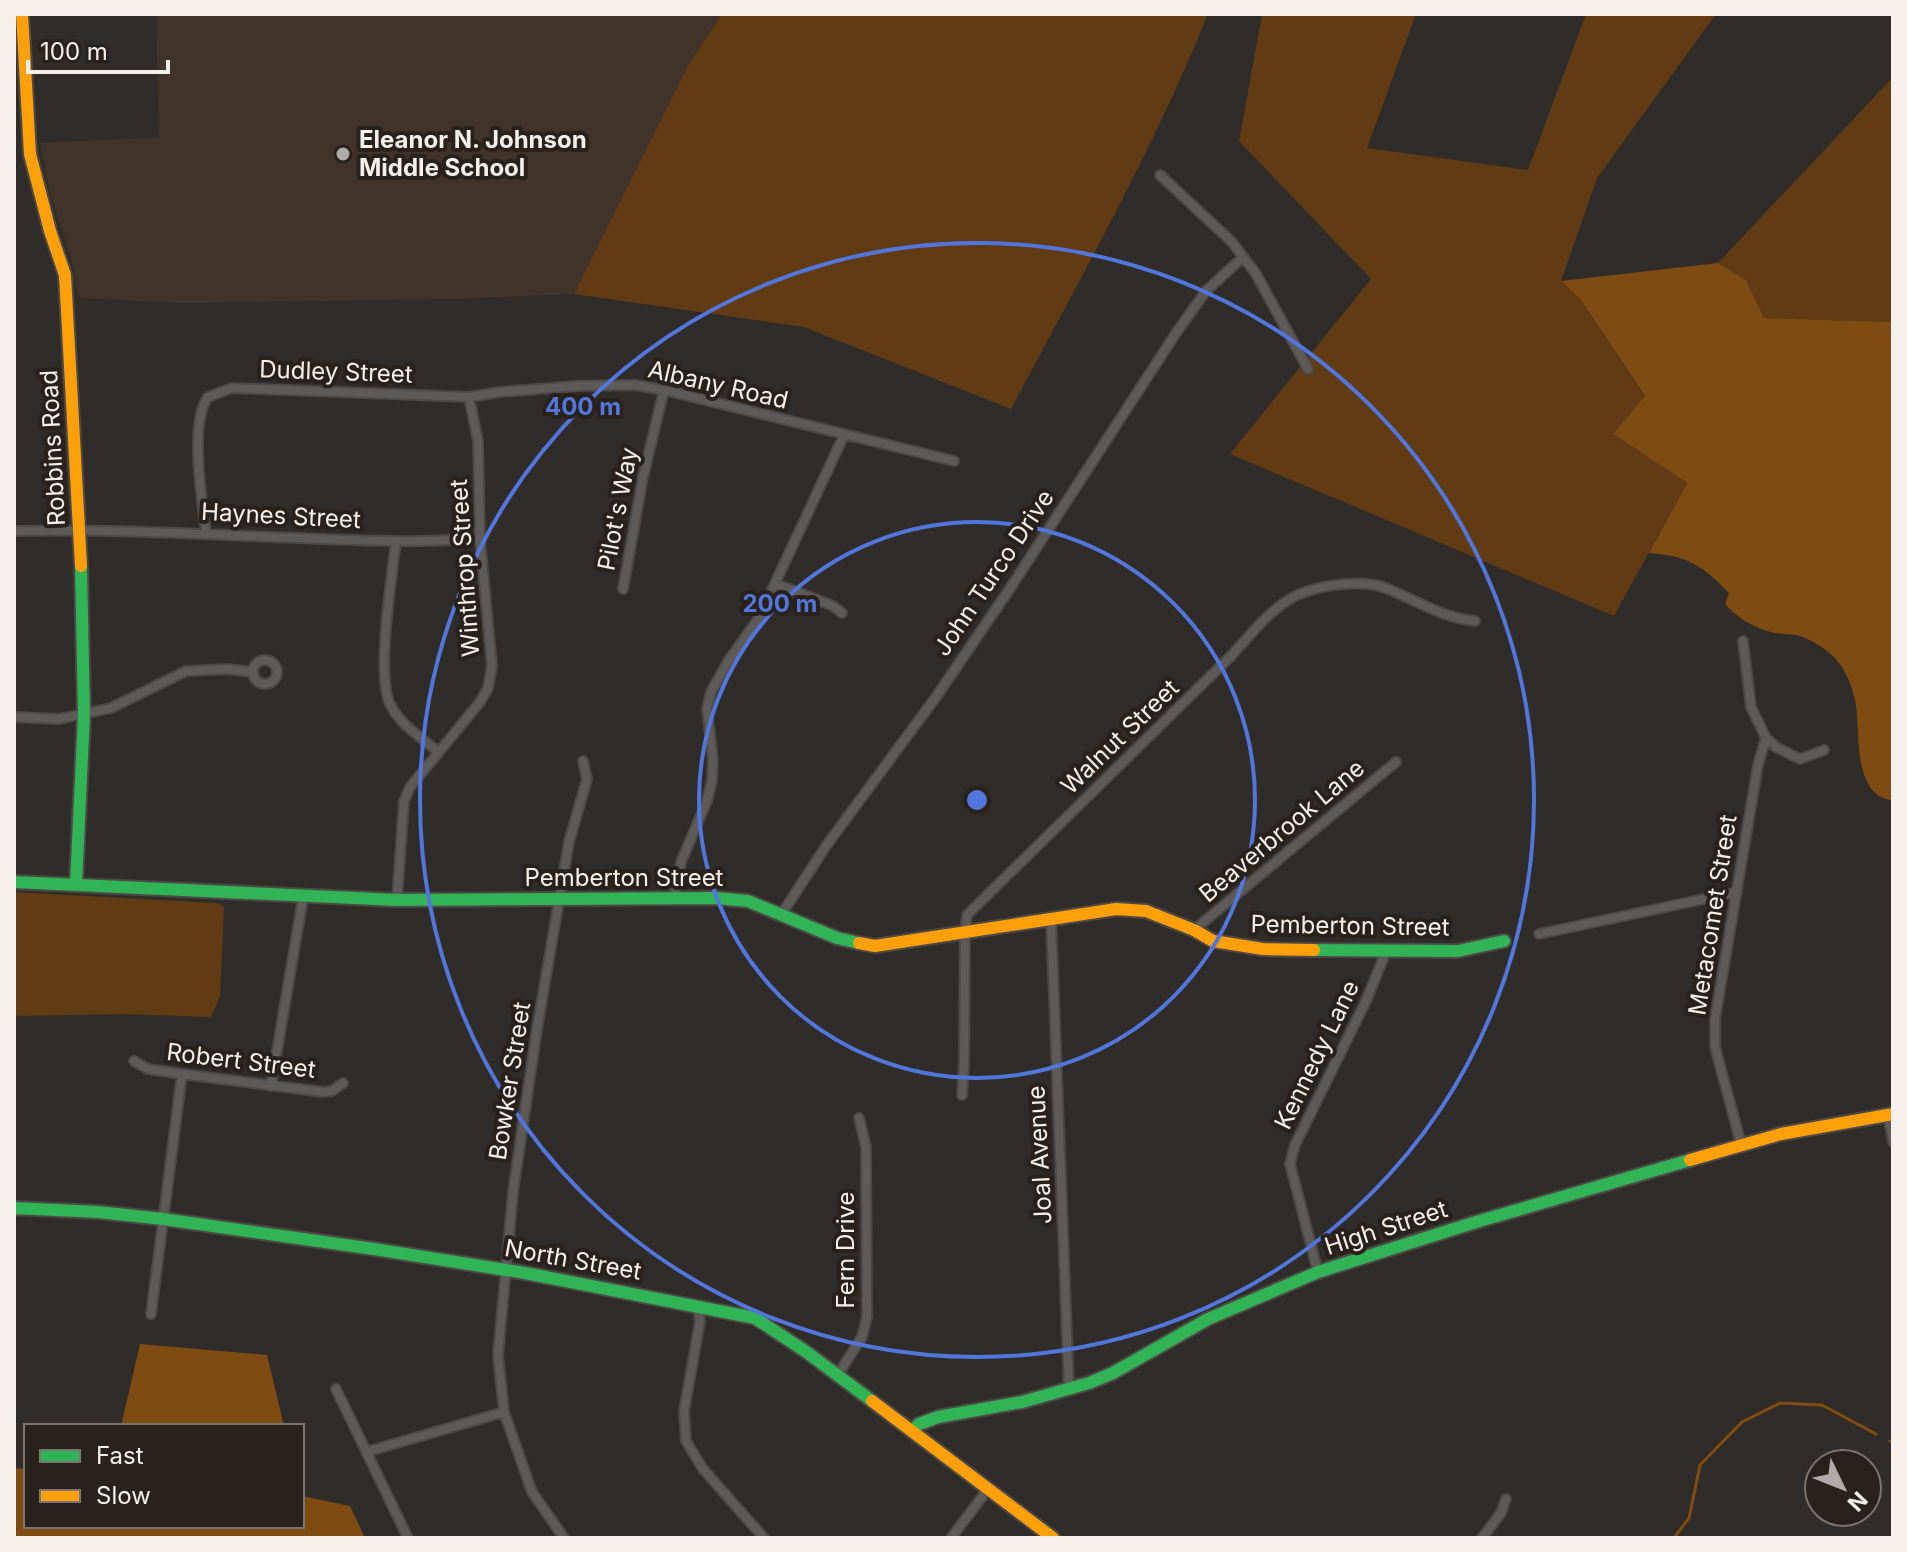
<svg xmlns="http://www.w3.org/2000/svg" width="1907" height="1552" font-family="Inter,sans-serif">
<rect width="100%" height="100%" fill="#302c29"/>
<!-- built -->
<path fill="#3f332a" d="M156 14H722L690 62 574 294 453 299 183 303 78 298 73 266 49 189 40 143 159 137Z"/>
<!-- green -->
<path fill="#603b14" d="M722 14H1208C1153 150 1080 279 1011 409L804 327 574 294 690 62Z
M1262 14H1416L1367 148 1528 170 1586 14H1716L1597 178 1561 281 1580 299 1645 397 1613 434 1687 483 1614 616 1230 454 1371 279 1239 141Z
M1893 77V322L1764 318 1746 280 1718 263Z
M14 892 217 903 224 907 220 997 211 1017 123 1014 14 1016Z"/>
<!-- forest -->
<path fill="#7e4c13" d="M1718 263 1746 280 1764 318 1893 322V800C1853 798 1860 733 1856 706 1855 696 1851 685 1847 676 1839 657 1816 640 1796 635 1788 634 1779 634 1771 632 1754 628 1736 617 1725 604L1729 593C1702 565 1688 556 1649 553L1687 483 1613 434 1645 396 1580 299 1561 281Z
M140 1344 267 1355 284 1426H121Z
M14 1468 26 1469V1526H302V1496L350 1506 365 1538H14Z"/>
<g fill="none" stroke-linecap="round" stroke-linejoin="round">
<!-- stream -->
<path stroke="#814c10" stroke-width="3" d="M1890 1441 1893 1443
M1674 1538 1689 1518 1700 1465 1742 1422 1780 1403 1822 1405 1876 1434"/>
<!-- street casing -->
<g stroke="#4c4946" stroke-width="12">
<path id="street" d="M1160 175 1232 242 1256 274 1308 369
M14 531C141 528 267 539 394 541 423 542 452 540 480 539
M206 532C202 500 189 423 208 397L232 388 469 397 500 392 577 386 635 385 664 390 954 461
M396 541C392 576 376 675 390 704 400 725 421 737 438 752
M777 584 833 606 842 613
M623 589 643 477 664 390
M253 672a12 12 0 1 1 24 0a12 12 0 1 1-24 0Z
M14 717 59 719 111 708 186 671 228 669 253 672
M1766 738 1776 747 1800 759 1824 750
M674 896 681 862 707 801 712 780 713 760 707 709 711 692 729 660 759 618 844 435
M397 900 404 801 410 787 480 702 488 688 492 666 480 539 478 441 469 397
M781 915 826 846 936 697 1011 587 1176 333 1206 291 1243 257
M1051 920 1069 1389
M1194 930 1396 762
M1539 934 1737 892
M134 1061 148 1069 182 1074 323 1092 332 1091 343 1083
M271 1086 303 898
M962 1095 964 1065 965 933 967 915 1230 657C1248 638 1265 615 1287 601 1310 585 1363 578 1388 589 1417 601 1443 618 1475 621
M1888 1115 1893 1142
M1741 1144 1715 1047V1019L1758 765 1766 738 1751 707 1743 641
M1318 1272 1290 1164 1295 1145 1366 1001 1387 949
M698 1305 700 1321 684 1411 686 1441 703 1469 764 1538
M151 1314 182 1074
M837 1376 862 1337 867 1317 866 1147 859 1118
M336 1389 408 1538
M366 1452 504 1412
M564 1538 532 1492 504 1412 498 1355 513 1192 537 1029 569 842 587 779 583 761
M951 1538 988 1489
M1482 1538 1501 1513 1506 1499"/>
</g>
<!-- fast casing -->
<g stroke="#4c4946" stroke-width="16">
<path id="fast" d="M14 882 397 900 716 898 748 901 837 938 859 943
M76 884 84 715 81 566
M1314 950 1458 951 1504 941
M14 1208 98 1212 163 1219 374 1249 525 1273 755 1318 805 1351 872 1401
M912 1431 919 1424 938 1417 1022 1402 1089 1383 1113 1373 1208 1319 1318 1272 1476 1222 1690 1160"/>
</g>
<!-- slow casing -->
<g stroke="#4c4946" stroke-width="16">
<path id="slow" d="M22 14 30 154 50 231 65 275 81 566
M859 943 875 946 1116 909 1146 911 1194 930 1213 941 1263 949 1314 950
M1690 1160 1781 1134 1893 1114
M872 1401 1053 1538"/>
</g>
<!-- street -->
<use href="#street" stroke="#5d5a58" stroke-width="8"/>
<!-- fast -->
<use href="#fast" stroke="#30b455" stroke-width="12"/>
<!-- slow -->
<use href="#slow" stroke="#ff9f0a" stroke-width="12"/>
</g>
<!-- distance rings -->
<g fill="none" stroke="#5376dd" stroke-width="4">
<circle cx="977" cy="800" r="278"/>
<circle cx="977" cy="800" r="557"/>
</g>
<!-- markers -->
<circle fill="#b0aba8" stroke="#29221c" stroke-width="3" cx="343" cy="154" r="8"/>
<g text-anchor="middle" stroke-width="8" stroke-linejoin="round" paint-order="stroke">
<!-- poi labels -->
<g font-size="24" font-weight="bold" fill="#f5f0ec" stroke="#29221c" text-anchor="start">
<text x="359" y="148">Eleanor N. Johnson<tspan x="359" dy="28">Middle School</tspan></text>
</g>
<!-- street labels -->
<g font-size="24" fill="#f5f0ec" stroke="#29221c">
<text transform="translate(336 372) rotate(2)" y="8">Dudley Street</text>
<text transform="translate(718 385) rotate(13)" y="8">Albany Road</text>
<text transform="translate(53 448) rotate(-93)" y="8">Robbins Road</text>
<text transform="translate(618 509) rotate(-79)" y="8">Pilot's Way</text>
<text transform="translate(281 516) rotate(3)" y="8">Haynes Street</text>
<text transform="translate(465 568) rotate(-94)" y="8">Winthrop Street</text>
<text transform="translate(994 573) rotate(-56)" y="8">John Turco Drive</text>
<text transform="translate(1120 737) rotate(-44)" y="8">Walnut Street</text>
<text transform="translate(1282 831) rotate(-40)" y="8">Beaverbrook Lane</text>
<text x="624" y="886">Pemberton Street</text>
<text transform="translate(1713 915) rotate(-81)" y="8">Metacomet Street</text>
<text transform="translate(1350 926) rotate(1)" y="8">Pemberton Street</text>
<text transform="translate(1317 1055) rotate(-64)" y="8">Kennedy Lane</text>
<text transform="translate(241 1061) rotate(7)" y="8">Robert Street</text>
<text transform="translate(510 1081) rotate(-81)" y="8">Bowker Street</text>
<text transform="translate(1040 1155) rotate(-93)" y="8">Joal Avenue</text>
<text transform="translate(1386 1228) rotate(-18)" y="8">High Street</text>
<text transform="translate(846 1250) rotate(-90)" y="8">Fern Drive</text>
<text transform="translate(573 1260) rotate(10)" y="8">North Street</text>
</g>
</g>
<circle cx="977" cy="800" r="12" fill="#5376dd" stroke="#29221c" stroke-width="4"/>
<g font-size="24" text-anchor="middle" font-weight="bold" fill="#5376dd" stroke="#29221c" stroke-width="8" stroke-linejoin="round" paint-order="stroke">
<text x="583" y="415">400 m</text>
<text x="780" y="612">200 m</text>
</g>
<!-- border -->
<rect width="1907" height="1552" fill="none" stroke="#f5f0ec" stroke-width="32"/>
<!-- legend -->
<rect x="24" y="1424" width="280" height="104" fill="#29221c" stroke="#7b746f" stroke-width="2"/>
<rect x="40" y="1450" width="40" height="12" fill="#30b455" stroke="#7b746f" stroke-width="2"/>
<text x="96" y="1464" font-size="24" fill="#f5f0ec">Fast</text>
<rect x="40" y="1490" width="40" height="12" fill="#ff9f0a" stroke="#7b746f" stroke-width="2"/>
<text x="96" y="1504" font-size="24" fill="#f5f0ec">Slow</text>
<!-- north arrow -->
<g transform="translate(1843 1488) rotate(133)"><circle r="38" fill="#29221c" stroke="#7b746f" stroke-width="2"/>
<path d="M0-6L14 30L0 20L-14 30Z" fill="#b0aba8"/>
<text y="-12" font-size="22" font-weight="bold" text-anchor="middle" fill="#f5f0ec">N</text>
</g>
<!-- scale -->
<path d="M28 60v12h140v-12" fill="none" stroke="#f5f0ec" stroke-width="4"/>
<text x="40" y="60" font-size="24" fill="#f5f0ec" stroke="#29221c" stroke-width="6" paint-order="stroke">100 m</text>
</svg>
